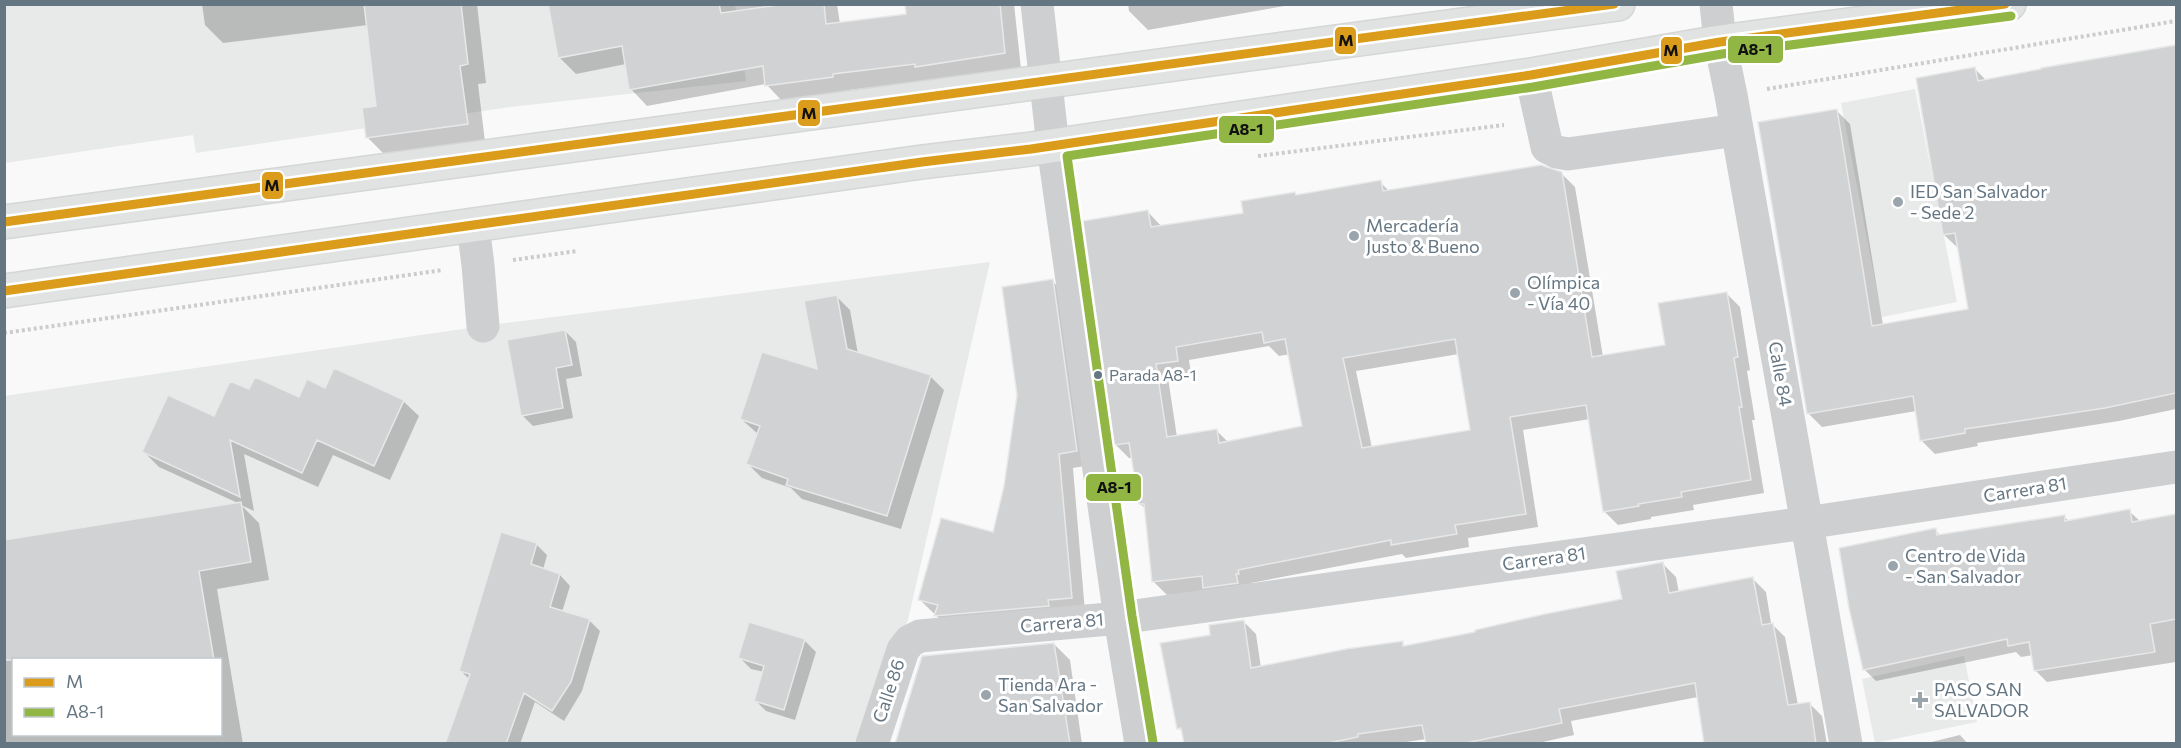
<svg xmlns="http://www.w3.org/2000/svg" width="2181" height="748" font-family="Commissioner,sans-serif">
<rect width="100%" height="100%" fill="#f9f9f9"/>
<!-- built -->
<path fill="#e8e9e9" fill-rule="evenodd" d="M4 5H735L746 81 510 107 196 153 193 135 5 163Z
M1915 89 1957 302 1882 317 1841 103Z
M990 262 908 620 858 743H5L4 396 483 326ZM14 660H220V734H14Z
M1964 656 1977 722 1875 743 1862 679Z"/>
<!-- shadow -->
<path fill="#0003" fill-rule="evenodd" d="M202 4H477L486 83 478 84 485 142 386 156 367 137 378 107 368 25 223 43 205 25Z
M549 4H837L840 24 908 15 911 4H1014L1021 69 933 82 930 80 849 90V93L783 102 766 84 647 106 631 89 626 64 576 74 560 58Z
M1128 4H1296L1148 30 1129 11Z
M2176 45V409L2119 421 1977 443 1978 446 1935 454 1921 440 1916 411 1822 427 1808 413 1836 110 1850 124 1883 325 1969 311 1958 248 1944 235 1975 69 1987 81Z
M1561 173 1575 187 1603 357 1666 346 1726 293 1740 307 1750 370 1747 371 1755 420H1752L1764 493 1693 505 1694 510 1651 517V519L1618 525 1604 511 1590 419 1523 430 1538 527 1468 538 1469 547 1406 558 1402 554 1251 583V587L1167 595 1153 581 1146 509 1140 504 1133 458H1129L1116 445 1148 212 1162 227 1245 215 1295 193 1297 196 1380 182 1390 192ZM1269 346 1279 356 1290 354 1303 428 1228 442 1216 430 1177 437 1168 378 1191 374 1189 360ZM1459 354 1472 431 1372 448 1356 371Z
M1052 281 1067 295 1091 465 1073 468 1085 612 950 629 920 600 994 534Z
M836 296 850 310 858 354 930 376 944 390 901 529 802 499 791 488 762 478 748 464 758 434 741 419 819 372Z
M565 331 576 342 582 376 566 379 573 418 533 426 522 415Z
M326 390 403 401 419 416 390 480 333 455 318 487 244 454 254 511 241 505 259 523 269 580 217 589 243 744H4V541L240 504 159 467 144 452 215 418 250 391 300 399ZM14 660H220V734H14Z
M2129 511 2141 522 2176 515V662L2047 682 2035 670 2033 655 2021 657 2016 652 1876 681 1864 669 1935 530 1941 536 2064 517 2069 521Z
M536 544 547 555 543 570 560 575 570 586 562 612 589 620 600 631 582 691 564 721 535 702 520 744H447L470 680 460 670Z
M1663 564 1676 577 1679 593 1753 579 1766 592 1771 623 1785 637 1798 705 1809 703 1822 716 1827 744H1705L1698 697 1571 721 1574 735 1534 744H1427L1426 739 1393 744H1185L1183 733 1179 728 1212 636 1243 621 1256 634 1261 668 1402 643 1406 647 1624 601Z
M805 641 816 652 795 720 766 711 755 700 764 672 751 669 740 658Z
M1054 644 1070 660 1082 744H897Z
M1960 735 1968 744H1923Z"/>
<!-- building -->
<path fill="#d0d2d3" stroke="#e8e8e8" stroke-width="1.5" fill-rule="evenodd" d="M364 4H461L468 64 460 66 468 124 366 138 362 108 376 106Z
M548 4H719L721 13 786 4H824L826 24 906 14 905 4H1000L1005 53 915 67V64L833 74V77L765 86 763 66 629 90 622 46 558 58Z
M2176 45V393L2105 408 1965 429V433L1920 441 1913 396 1807 414 1758 122 1837 109 1872 326 1968 309 1955 233 1943 235 1916 78 1975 67 1978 81 2041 69V68Z
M1541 165 1562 172 1592 357 1665 345 1658 303 1727 292 1738 357 1734 358 1742 407H1739L1751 480 1681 492 1682 497 1638 504 1639 506 1603 512 1586 405 1510 417 1526 514 1455 525 1457 534 1391 545V540L1238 570 1239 574H1236L1238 583 1203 588 1202 576 1152 582 1144 504H1139L1129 443 1114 445 1083 221 1148 210 1151 227 1243 213 1241 201 1295 192 1296 195 1381 180 1383 191ZM1262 332 1264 343 1285 339 1302 426 1219 443 1217 429 1167 437 1156 364 1178 361 1176 347ZM1455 339 1470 430 1362 448 1343 358Z
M1053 279 1077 451 1059 454 1072 598 1048 600 1049 606 934 616 938 605 918 600 941 518 993 532 1004 486 1017 395 1002 287Z
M837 295 847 349 931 375 887 516 786 485 788 479 746 464 760 426 740 419 762 352 817 369 804 301Z
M565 330 572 365 556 368 563 408 521 416 507 340Z
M334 368 404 400 374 466 317 440 302 473 230 440 240 497 142 452 168 395 214 416 230 381 249 389 255 377 299 397 307 379 325 388Z
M241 502 251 562 199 571 214 660H4V540Z
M2130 509 2132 522 2176 514V619L2150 624 2155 652 2034 671 2029 642 2008 646 2007 639 1863 670 1849 608 1839 548 1936 528 1937 535 2065 515V521Z
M501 532 537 543 531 564 560 574 550 607 590 619 571 682 552 711 524 693 506 744H445L470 674 459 671Z
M1663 562 1669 593 1753 577 1762 625 1773 623 1788 705 1810 702 1816 744H1704L1695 683 1559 709 1562 723 1461 744H1426L1422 725 1358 734V737L1324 744H1184L1181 728 1177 729 1160 643 1210 635 1209 625 1244 620 1251 668 1346 649 1403 641V646L1475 632V630L1545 614 1622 599 1616 571Z
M749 622 805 639 784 710 754 701 764 666 738 658Z
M1054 643 1070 744H895L922 656Z"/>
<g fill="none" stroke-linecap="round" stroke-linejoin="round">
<!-- highway casing -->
<g stroke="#d5d6d6" stroke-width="36">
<path id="highway" d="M4 222 1618 4
M4 291 922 162 1031 149 1531 75 1720 42 2009 4"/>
</g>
<!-- path -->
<path stroke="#cbcccd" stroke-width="4" stroke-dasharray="3 3" stroke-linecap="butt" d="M1767 89 2176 21
M1258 156 1504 125
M513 260 577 251
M4 333 443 270"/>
<!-- minor -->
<path stroke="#cecfd0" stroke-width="33" d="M1037 4 1053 146 1120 618 1141 744
M1716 4 1720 42 1731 95 1846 744
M1531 75 1547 147 1557 152 1568 154 1737 130
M473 226 478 265 483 326
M872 744 903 650 910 641 920 636 1120 618 1806 523 2176 467"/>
<!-- highway -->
<use href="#highway" stroke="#e1e2e2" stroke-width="33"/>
<!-- bus-1 casing -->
<g stroke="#fff" stroke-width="14">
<path id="bus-1" d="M4 222 1614 4
M4 291 922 162 1031 149 1531 75 1720 42 2005 4"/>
</g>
<!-- bus-2 casing -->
<g stroke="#fff" stroke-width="14">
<path id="bus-2" d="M1153 742 1132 616 1067 156 1533 87 1722 54 2011 16"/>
</g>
<!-- bus-1 -->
<use href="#bus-1" stroke="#da9c1a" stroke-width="9"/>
<!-- bus-2 -->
<use href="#bus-2" stroke="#91b644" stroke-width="9"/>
</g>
<!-- markers -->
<g fill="#99a4ac" stroke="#fff" stroke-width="2">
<circle cx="1898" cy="202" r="6"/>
<circle cx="1354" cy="236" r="6"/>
<circle cx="1515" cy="293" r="6"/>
<circle cx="1893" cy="566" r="6"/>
<circle cx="986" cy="695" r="6"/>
<path d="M1917 691h6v6h6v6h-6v6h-6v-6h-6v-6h6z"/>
</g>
<circle fill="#657683" stroke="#fff" stroke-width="2" cx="1098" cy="375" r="5"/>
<g text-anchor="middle" stroke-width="6" stroke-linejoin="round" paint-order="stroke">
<!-- bus labels -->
<g font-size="16" fill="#657683" stroke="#fff" text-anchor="start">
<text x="1109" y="381">Parada A8-1</text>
</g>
<!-- poi labels -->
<g font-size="18" fill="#657683" stroke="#fff" text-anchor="start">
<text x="1910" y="198">IED San Salvador<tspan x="1910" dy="21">- Sede 2</tspan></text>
<text x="1366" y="232">Mercadería<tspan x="1366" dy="21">Justo &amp; Bueno</tspan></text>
<text x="1527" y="289">Olímpica<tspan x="1527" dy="21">- Vía 40</tspan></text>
<text x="1905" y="562">Centro de Vida<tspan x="1905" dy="21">- San Salvador</tspan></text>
<text x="998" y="691">Tienda Ara -<tspan x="998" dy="21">San Salvador</tspan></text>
<text x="1934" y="696">PASO SAN<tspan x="1934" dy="21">SALVADOR</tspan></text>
</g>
<!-- street labels -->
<g font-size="18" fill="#657683" stroke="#fff">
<text transform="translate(1780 374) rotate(80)" y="6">Calle 84</text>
<text transform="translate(2025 490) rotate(-9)" y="6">Carrera 81</text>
<text transform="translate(1544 559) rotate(-8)" y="6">Carrera 81</text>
<text transform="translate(1062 623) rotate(-5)" y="6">Carrera 81</text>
<text transform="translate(889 691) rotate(-72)" y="6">Calle 86</text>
</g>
</g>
<g stroke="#fff" stroke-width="2">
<rect x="1334" y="26" width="23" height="29" rx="6" fill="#da9c1a"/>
<rect x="1727" y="35" width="57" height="29" rx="6" fill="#91b644"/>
<rect x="1660" y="36" width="23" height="29" rx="6" fill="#da9c1a"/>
<rect x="797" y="99" width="24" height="28" rx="6" fill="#da9c1a"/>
<rect x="1218" y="115" width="57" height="29" rx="6" fill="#91b644"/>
<rect x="261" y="171" width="23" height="29" rx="6" fill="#da9c1a"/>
<rect x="1085" y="473" width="57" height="29" rx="6" fill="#91b644"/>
</g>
<g font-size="16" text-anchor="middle" font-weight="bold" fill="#111">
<text x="1346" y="46">M</text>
<text x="1755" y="55">A8-1</text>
<text x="1671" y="56">M</text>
<text x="809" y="119">M</text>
<text x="1246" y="135">A8-1</text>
<text x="272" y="191">M</text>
<text x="1114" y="493">A8-1</text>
</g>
<!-- border -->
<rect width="2181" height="748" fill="none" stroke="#657683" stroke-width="12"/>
<!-- legend -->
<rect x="12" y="658" width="210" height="78" fill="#ffffff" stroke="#c1c8cd" stroke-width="1.5"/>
<rect x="24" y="678" width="30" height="9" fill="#da9c1a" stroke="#c1c8cd" stroke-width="1.5"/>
<text x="66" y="688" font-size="18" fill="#657683">M</text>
<rect x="24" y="708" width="30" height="9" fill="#91b644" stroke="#c1c8cd" stroke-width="1.5"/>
<text x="66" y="718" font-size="18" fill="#657683">A8-1</text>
</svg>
